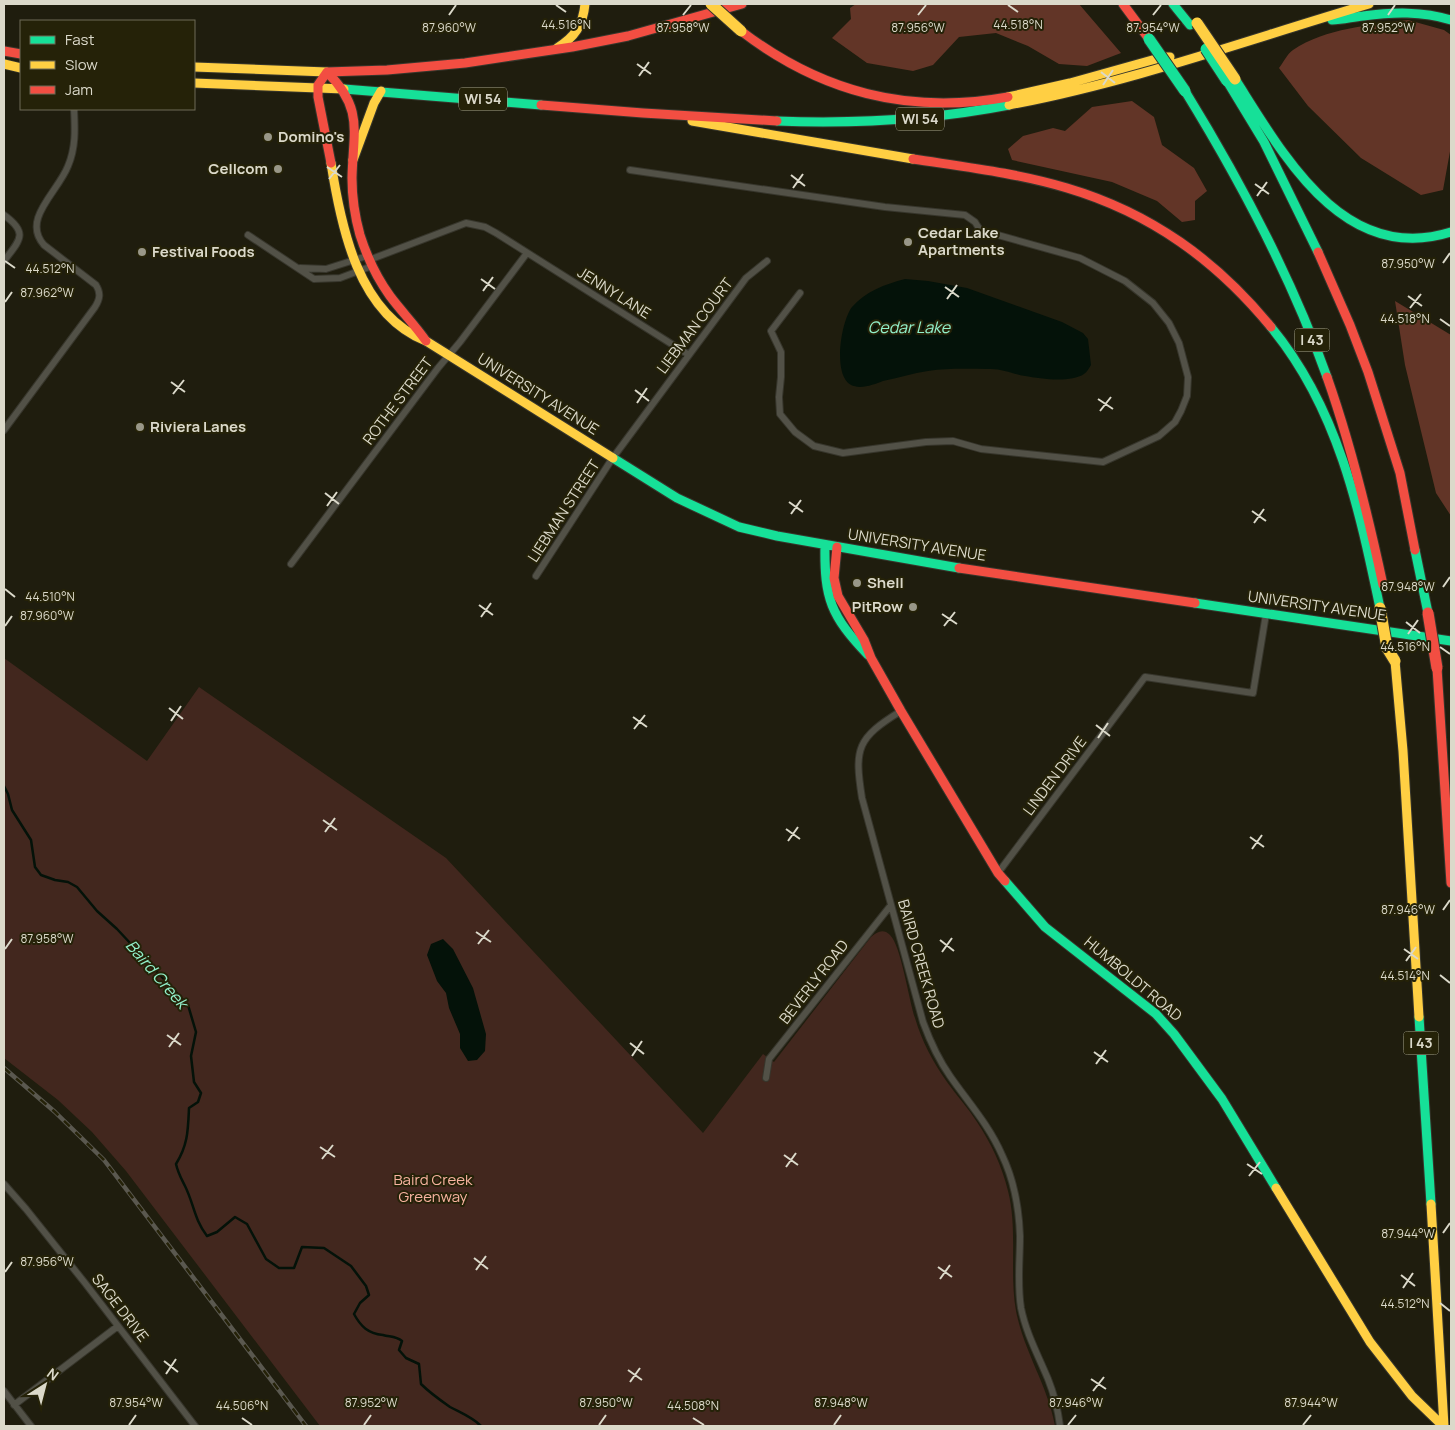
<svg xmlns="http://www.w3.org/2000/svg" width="1455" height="1430" font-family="Manrope,sans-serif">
<rect width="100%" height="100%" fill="#1f1d0e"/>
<!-- green -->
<path fill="#42271e" d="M4 658 147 761 199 687 446 858 703 1133 763 1054 774 1062 871 937C877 932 883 928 890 935 901 945 909 1001 915 1018 922 1042 933 1062 947 1082 957 1096 968 1108 977 1122 991 1143 1002 1166 1008 1191 1018 1230 1009 1272 1016 1311 1024 1352 1048 1386 1055 1426H320L126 1171 92 1132 58 1100 4 1058Z"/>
<!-- forest -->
<path fill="#623527" d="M856 4H1079L1121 53 1087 66 1059 64 1028 46 996 33 959 37 933 65 913 71 867 63 832 38 851 19 850 8Z
M1408 20 1444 30 1451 35V146L1443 190 1421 195 1361 158 1308 106 1279 68C1283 63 1287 54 1293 50 1326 28 1370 25 1408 20Z
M1132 101 1154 117 1162 145 1194 168 1207 191 1195 201V220L1182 222 1157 201 1112 182 1012 160 1008 149 1023 136 1053 128 1065 131 1092 107Z
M1395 301 1451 335V516L1436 493 1405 365Z"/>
<!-- water -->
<path fill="#041209" d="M905 279 928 281 967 288 1062 322 1083 333 1088 339 1091 365C1089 368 1087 372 1084 374 1071 383 1041 379 1025 376 1013 374 1001 368 988 369 968 369 948 368 928 371 913 373 898 378 883 381 875 384 863 389 854 386 831 380 841 321 852 307 865 292 885 284 905 279Z
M443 939 453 949 473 988 486 1034 485 1051 477 1060 468 1061 460 1048V1034L449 1008 446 993 437 981 427 955 431 944Z"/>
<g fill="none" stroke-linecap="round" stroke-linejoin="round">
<!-- stream -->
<path stroke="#041209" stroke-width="2.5" d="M4 786 8 794 12 810 31 840 35 867 41 875 55 880 68 882 77 887 97 911 117 929 188 1005 196 1032 191 1056 194 1082 201 1093 198 1102 189 1108C188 1130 188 1145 176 1164 178 1173 181 1178 185 1186 194 1204 194 1219 207 1236L217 1232 235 1217 247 1224 266 1259 279 1268H294L302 1247 324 1248 351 1266 366 1286 369 1295 360 1303 354 1314C361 1327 368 1333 383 1335 390 1337 396 1336 402 1341L399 1350 406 1358 419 1364 421 1384C430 1393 440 1400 450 1407 461 1413 472 1417 481 1426"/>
<!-- street casing -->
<g stroke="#37362c" stroke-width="8">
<path id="street" d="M630 170 885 207 965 215 975 222 980 230 1080 258 1125 281 1153 303 1169 323 1179 343 1188 377 1187 396 1181 411 1175 422 1159 436 1103 462 981 449 953 441 926 442 843 453 814 446 795 432 780 414 779 397 781 377V352L771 331 800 293
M4 215C29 233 20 240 4 261
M248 235 314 279 340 278 372 266
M369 260 466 223 485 227 496 233 689 355
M300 268 326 269 367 256
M4 430 95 307C100 299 101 293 96 285L44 245C21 219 58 192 68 166 76 147 75 129 74 109
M291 564 438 368 460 342 527 253
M536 576 612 459 689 355 746 278 767 261
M901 711C857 738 854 748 862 798L923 1022C930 1041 938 1059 950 1076 968 1102 989 1125 1002 1155 1014 1180 1019 1208 1020 1236 1020 1260 1017 1284 1021 1308 1026 1333 1038 1355 1048 1379 1054 1394 1058 1410 1060 1426
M998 873 1145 677 1253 693 1266 614
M766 1078 769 1059 891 905
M4 1184 26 1209 85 1283 195 1426
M4 1391 31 1426
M14 1405 118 1326"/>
</g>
<!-- fast casing -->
<g stroke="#37362c" stroke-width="11">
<path id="fast" d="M1173 4 1190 25
M1332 20C1343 20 1352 17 1363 16 1393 12 1422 11 1451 20
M1235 79C1283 154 1343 266 1451 232
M1227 81 1264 142 1318 252
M344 89 541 105
M1185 91C1241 182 1291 276 1327 377
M777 121C856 124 932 120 1009 105
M1271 327C1338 408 1359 508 1380 608
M613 458 677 498 739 527 777 536 959 568
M825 545C824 599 831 616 868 655
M1415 550 1428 613
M1195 603 1451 641
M1005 881 1045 927 1156 1014 1174 1034 1222 1099 1276 1188
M1419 1017 1431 1204"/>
</g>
<!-- slow casing -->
<g stroke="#37362c" stroke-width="11">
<path id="slow" d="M557 48C575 37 583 25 585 4
M4 64 21 68
M194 67 327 72
M194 83 344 89
M1008 97 1070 83 1163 57H1170
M1009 105C1132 82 1250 39 1369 4
M692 121 913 159
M353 160 374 103 381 91
M331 163C341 227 358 314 426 341L613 458
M1395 661 1403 751 1419 1017
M1276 1188 1370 1342 1412 1396 1443 1426
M1431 1204 1444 1426"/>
</g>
<!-- jam casing -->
<g stroke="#37362c" stroke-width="11">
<path id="jam" d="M1123 4 1149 39
M741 31C821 92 908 115 1008 97
M4 51 21 54
M327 72 387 70 465 63 572 47 628 36 742 4
M541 105 643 113 777 121
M913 159C965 167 1017 173 1067 188 1151 213 1216 260 1271 327
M331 163 318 97V85L327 72C364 109 353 131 352 178 352 197 355 217 360 235 367 257 377 278 390 296 402 312 415 325 426 341
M1318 252 1350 325 1368 372 1400 473 1415 550
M1327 377C1351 445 1368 515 1383 585
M837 547 834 578 838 596 864 640 871 658 901 711 998 873 1005 881
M959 568 1195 603
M1437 668 1451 883"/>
</g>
<!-- street -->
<use href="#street" stroke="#525147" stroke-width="6"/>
<!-- fast -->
<use href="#fast" stroke="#16e098" stroke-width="9"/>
<!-- slow -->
<use href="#slow" stroke="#ffcf43" stroke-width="9"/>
<!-- jam -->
<use href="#jam" stroke="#f24e42" stroke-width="9"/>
<!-- rail casing -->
<g stroke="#5a584f" stroke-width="4.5">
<path id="rail" d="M4 1068 55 1112 104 1160 306 1426"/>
</g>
<!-- rail -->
<use href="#rail" stroke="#252208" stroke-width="2.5" stroke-dasharray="8" stroke-linecap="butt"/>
<!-- fast-bridge casing -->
<g stroke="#37362c" stroke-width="13" stroke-linecap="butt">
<path id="fast-bridge" d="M1149 39 1185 91
M1206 49 1227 81"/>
</g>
<!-- slow-bridge casing -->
<g stroke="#37362c" stroke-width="13" stroke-linecap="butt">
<path id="slow-bridge" d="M711 4 741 31
M1197 23 1235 79
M1380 608 1387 648 1395 661"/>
</g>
<!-- jam-bridge casing -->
<g stroke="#37362c" stroke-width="13" stroke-linecap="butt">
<path id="jam-bridge" d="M1428 613 1437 668"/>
</g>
<!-- fast-bridge -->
<use href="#fast-bridge" stroke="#16e098" stroke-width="11"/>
<!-- slow-bridge -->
<use href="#slow-bridge" stroke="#ffcf43" stroke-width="11"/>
<!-- jam-bridge -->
<use href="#jam-bridge" stroke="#f24e42" stroke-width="11"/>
</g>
<!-- ticks -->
<path fill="none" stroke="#dbd9ca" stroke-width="2" d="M556 5 566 12M1008 5 1018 12M449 15 456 5M683 15 691 5M918 15 926 5M1153 15 1161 5M1388 15 1395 5M637 64 651 74M1101 72 1115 83M639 76 649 62M1103 85 1113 70M327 167 342 177M791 175 805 186M329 179 340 165M1255 184 1269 194M793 188 803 174M1257 196 1267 182M5 261 15 268M1443 263 1450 253M481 279 495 289M945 287 959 297M483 291 493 277M1408 296 1422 306M947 299 957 285M5 302 12 292M1410 308 1421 294M1440 319 1450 326M171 382 185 392M635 390 649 401M173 394 184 380M1098 399 1113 409M637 403 647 388M1100 411 1111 397M325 493 339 504M789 502 803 512M327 506 337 492M1252 511 1266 521M791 514 801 500M1254 523 1264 509M1443 587 1450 577M5 589 15 597M479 605 493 615M942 614 957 624M481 617 491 603M1406 622 1420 633M5 626 12 616M944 626 955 612M1408 634 1418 620M1440 647 1450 654M169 708 183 719M633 717 647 727M171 721 181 706M1096 725 1110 736M634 729 645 715M1098 738 1108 723M323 820 337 830M786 829 800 839M325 832 335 818M1250 837 1264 847M788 841 798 827M1252 849 1262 835M1443 910 1450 900M476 932 491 942M940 940 954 951M478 944 489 930M5 949 12 939M1404 949 1418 959M942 952 952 938M1406 961 1416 947M1440 975 1450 983M167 1035 181 1045M630 1043 644 1054M169 1047 179 1033M1094 1052 1108 1062M632 1056 642 1041M1096 1064 1106 1050M320 1147 335 1157M784 1155 798 1165M322 1159 333 1145M1247 1164 1262 1174M786 1167 796 1153M1249 1176 1260 1162M1443 1233 1450 1223M474 1258 488 1269M938 1267 952 1277M476 1270 486 1256M5 1272 12 1262M1401 1275 1415 1286M940 1279 950 1265M1403 1288 1413 1273M1440 1303 1450 1311M164 1361 178 1372M628 1370 642 1380M166 1374 176 1359M1091 1379 1106 1389M630 1382 640 1368M1093 1391 1104 1377M242 1418 252 1425M693 1418 704 1425M129 1425 136 1415M364 1425 371 1415M599 1425 606 1415M834 1425 841 1415M1068 1425 1076 1415M1303 1425 1311 1415"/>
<!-- markers -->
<g fill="#999788" stroke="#252208" stroke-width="2">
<circle cx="268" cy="137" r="5"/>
<circle cx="278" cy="169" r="5"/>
<circle cx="908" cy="242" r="5"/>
<circle cx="142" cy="252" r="5"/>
<circle cx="140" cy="427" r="5"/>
<circle cx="857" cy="583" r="5"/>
<circle cx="913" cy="607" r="5"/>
</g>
<g text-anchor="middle" stroke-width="4" stroke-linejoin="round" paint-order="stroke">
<!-- shield labels -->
<g fill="#252208" stroke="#a4a290" stroke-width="1">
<rect x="459" y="87.5" width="48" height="23" rx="4"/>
<rect x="896" y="107.5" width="48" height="23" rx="4"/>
<rect x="1294.5" y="328.5" width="35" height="23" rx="4"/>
<rect x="1403.5" y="1031.5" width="35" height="23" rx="4"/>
</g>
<g font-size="14" font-weight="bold" fill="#dbd9ca">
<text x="483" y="104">WI 54</text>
<text x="920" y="124">WI 54</text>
<text x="1312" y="345">I 43</text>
<text x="1421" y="1048">I 43</text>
</g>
<!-- poi labels -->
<g font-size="15" font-weight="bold" fill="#dbd9ca" stroke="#252208" text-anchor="start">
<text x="278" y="142">Domino's</text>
<text x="268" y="174" text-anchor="end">Cellcom</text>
<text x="918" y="238">Cedar Lake<tspan x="918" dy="17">Apartments</tspan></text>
<text x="152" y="257">Festival Foods</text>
<text x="150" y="432">Riviera Lanes</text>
<text x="867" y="588">Shell</text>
<text x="903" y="612" text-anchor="end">PitRow</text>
</g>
<!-- street labels -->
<g font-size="15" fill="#dbd9ca" stroke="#252208">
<text transform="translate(614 293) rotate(32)" y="5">JENNY LANE</text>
<text transform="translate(695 326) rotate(-53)" y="5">LIEBMAN COURT</text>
<text transform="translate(538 394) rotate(32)" y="5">UNIVERSITY AVENUE</text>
<text transform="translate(398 401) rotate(-53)" y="5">ROTHE STREET</text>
<text transform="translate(564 511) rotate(-57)" y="5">LIEBMAN STREET</text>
<text transform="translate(917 545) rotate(9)" y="5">UNIVERSITY AVENUE</text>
<text transform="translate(1317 606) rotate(8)" y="5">UNIVERSITY AVENUE</text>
<text transform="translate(1055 776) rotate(-53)" y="5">LINDEN DRIVE</text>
<text transform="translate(921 964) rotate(74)" y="5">BAIRD CREEK ROAD</text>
<text transform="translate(1133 979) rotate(40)" y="5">HUMBOLDT ROAD</text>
<text transform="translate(814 982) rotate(-52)" y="5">BEVERLY ROAD</text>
<text transform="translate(120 1308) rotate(52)" y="5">SAGE DRIVE</text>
</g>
<!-- park labels -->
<g font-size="15" fill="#f8b3a0" stroke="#252208">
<text x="433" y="1185">Baird Creek<tspan x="433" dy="17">Greenway</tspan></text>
</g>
<!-- water labels -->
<g font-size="16" font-style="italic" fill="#93f2cc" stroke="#252208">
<text x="909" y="333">Cedar Lake</text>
<text transform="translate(157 974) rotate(49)" y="6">Baird Creek</text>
</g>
</g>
<g font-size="12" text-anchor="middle" fill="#dbd9ca" stroke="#252208" stroke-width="4" stroke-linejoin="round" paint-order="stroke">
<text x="566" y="29">44.516°N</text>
<text x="1018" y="29">44.518°N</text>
<text x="449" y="32">87.960°W</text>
<text x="683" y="32">87.958°W</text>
<text x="918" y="32">87.956°W</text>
<text x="1153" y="32">87.954°W</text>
<text x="1388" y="32">87.952°W</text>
<text x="1408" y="268">87.950°W</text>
<text x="50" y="273">44.512°N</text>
<text x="47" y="297">87.962°W</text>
<text x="1405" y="323">44.518°N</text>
<text x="1408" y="591">87.948°W</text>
<text x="50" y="601">44.510°N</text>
<text x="47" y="620">87.960°W</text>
<text x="1405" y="651">44.516°N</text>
<text x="1408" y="914">87.946°W</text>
<text x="47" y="943">87.958°W</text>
<text x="1405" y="980">44.514°N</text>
<text x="1408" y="1238">87.944°W</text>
<text x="47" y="1266">87.956°W</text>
<text x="1405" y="1308">44.512°N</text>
<text x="136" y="1407">87.954°W</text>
<text x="371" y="1407">87.952°W</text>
<text x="606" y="1407">87.950°W</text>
<text x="841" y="1407">87.948°W</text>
<text x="1076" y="1407">87.946°W</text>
<text x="1311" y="1407">87.944°W</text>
<text x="242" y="1410">44.506°N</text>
<text x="693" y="1410">44.508°N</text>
</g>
<!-- border -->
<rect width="1455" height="1430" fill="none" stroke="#dbd9ca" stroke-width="10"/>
<!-- legend -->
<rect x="20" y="20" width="175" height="90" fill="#252208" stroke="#6e6b56"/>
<rect x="30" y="36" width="25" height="8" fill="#16e098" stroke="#6e6b56"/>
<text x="65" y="45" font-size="15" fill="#dbd9ca">Fast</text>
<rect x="30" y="61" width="25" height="8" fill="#ffcf43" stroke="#6e6b56"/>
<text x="65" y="70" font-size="15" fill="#dbd9ca">Slow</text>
<rect x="30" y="86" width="25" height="8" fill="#f24e42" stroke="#6e6b56"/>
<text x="65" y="95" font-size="15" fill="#dbd9ca">Jam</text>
<!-- north arrow -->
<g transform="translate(45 1385) rotate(36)" stroke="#252208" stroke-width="4" paint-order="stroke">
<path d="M0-4L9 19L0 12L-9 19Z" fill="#dbd9ca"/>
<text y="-8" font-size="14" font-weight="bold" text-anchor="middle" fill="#dbd9ca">N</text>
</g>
</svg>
